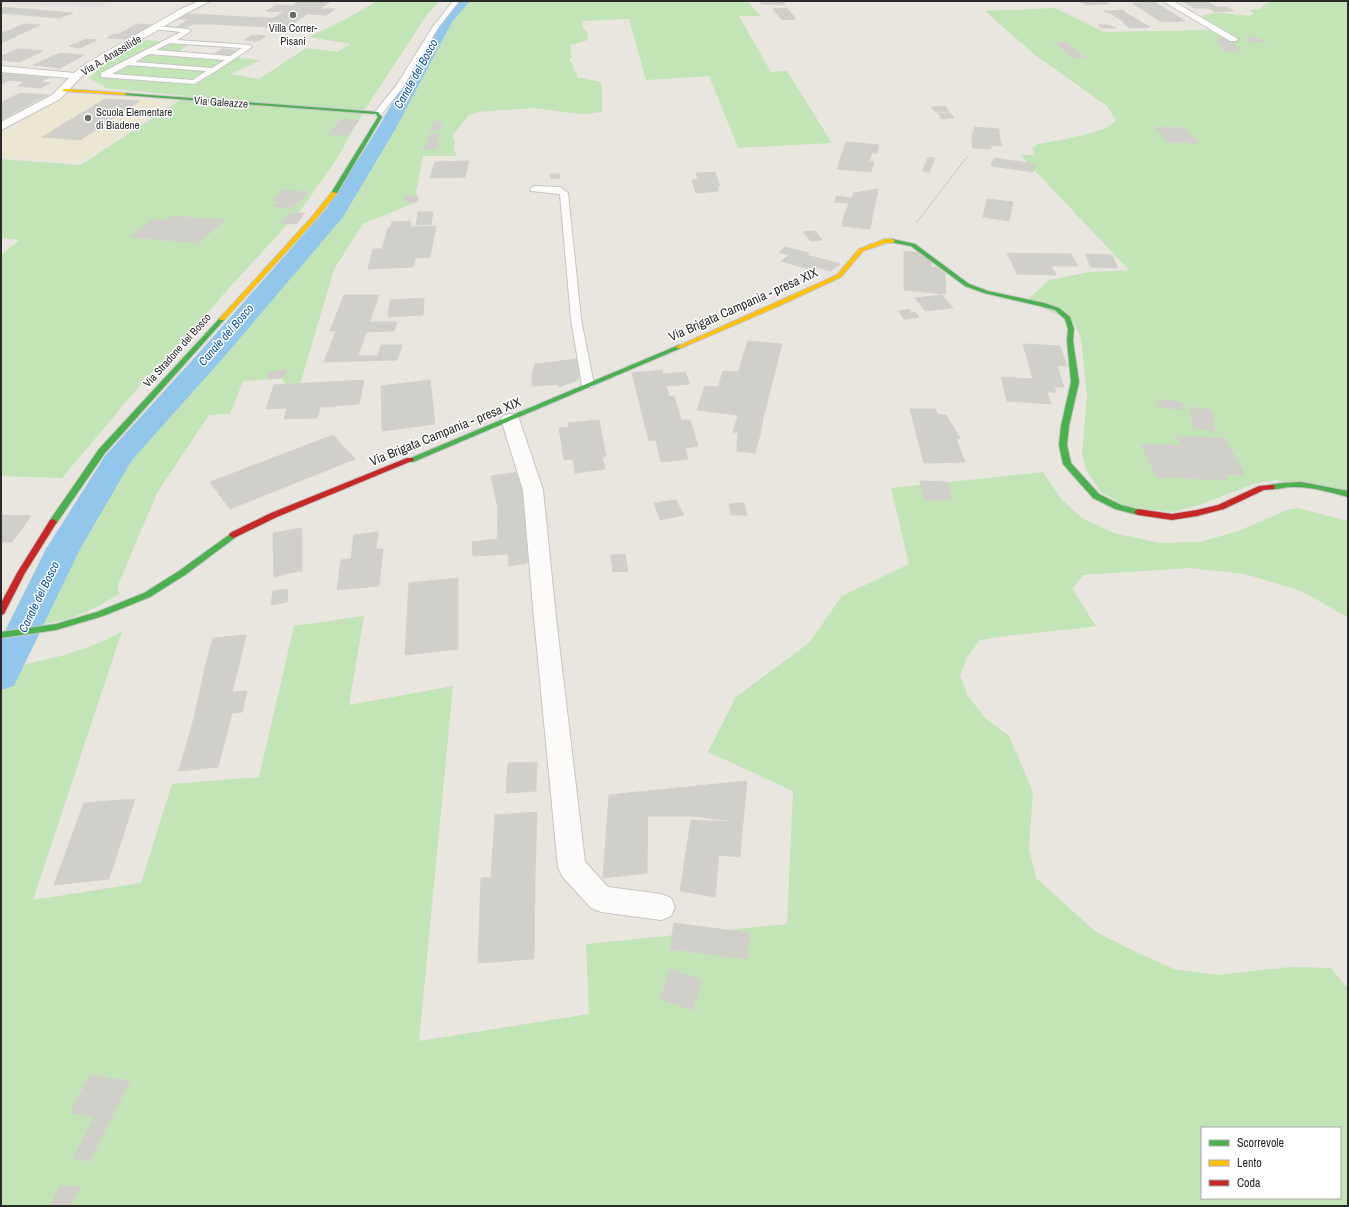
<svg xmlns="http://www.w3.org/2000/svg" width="1349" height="1207" font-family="'Archivo Narrow',sans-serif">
<rect width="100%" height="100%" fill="#e8e6df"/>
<!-- industrial -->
<path fill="#e4e0e2" d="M1 1H113L99 8 1 4Z"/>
<!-- education -->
<path fill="#ebe7d3" d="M82 95 172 101 81 162 1 157V134L60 99Z"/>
<!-- green -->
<path fill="#c3e4b7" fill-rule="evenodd" d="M377 1H440L426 16 362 114 336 160 301 210 228 289 184 340 142 383 62 478 1 476V255L19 240 1 238V159L81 165 186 96 106 88 89 78 107 61 142 40 191 43 176 53 261 60 231 74 259 79 306 48 337 52 351 44 309 37 348 18Z
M460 1H747L761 16H739L771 72 787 71 832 143 738 148 709 76 646 80 629 19 583 21V29L587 32 588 40 571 45 570 53 572 56 569 61 573 64V70L577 73V77L601 82 602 92V112L587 114 571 113 535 108 478 112 468 116 452 136 455 141 454 147 456 156H423L414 203 363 224 334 269 299 388 286 385 282 379 243 381 230 414 209 415 157 493 118 585 119 594 97 607 69 619 13 630 35 587 98 487 179 386 219 343 260 291 330 212 348 188 364 160 387 114 447 16Z
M1271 1H1348V495L1276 480 1253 484 1203 504 1172 512 1127 507 1101 492 1086 470 1082 453 1087 397 1081 338 1074 323 1027 300 1049 280 1090 272 1129 270 1020 155H1035L1032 148 1038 144C1054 141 1109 133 1116 120L1107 106 1035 55 985 11 1055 8 1104 32 1210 30 1201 17C1214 9 1235 15 1250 16L1254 13 1249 10 1259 9Z
M1043 472 1062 500 1082 518 1114 533 1160 543 1200 542 1238 531 1287 510 1298 508 1348 521V617L1301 591 1245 574 1190 568 1083 575 1072 589 1096 626C1057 632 1018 633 980 640L968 656 960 675 968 696 985 718 1009 736 1033 792 1029 849 1036 878 1096 932 1136 952 1174 969 1217 975 1290 967 1331 968 1348 989V1206H1V668C40 662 88 652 122 631L33 900 141 883 172 784 259 777 294 626 364 616 349 705 453 686 419 1041 589 1014 586 944 787 924 793 791 708 752 736 697 809 643 842 596 909 564 891 488ZM1202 1128H1340V1198H1202Z"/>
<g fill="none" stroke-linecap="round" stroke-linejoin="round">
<!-- canal -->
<path fill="#92c6ea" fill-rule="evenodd" d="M455 1H470L452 22 396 128 343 217 223 358 132 460 80 549 14 686 1 690V639L46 549 105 456 205 346 327 208 378 128 439 20Z"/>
</g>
<!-- building -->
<path fill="#d1cfca" stroke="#d3d1cb" d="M300 1H331L320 9H335L326 15 307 14 287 28 211 24H194L187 27H177L189 19H178L188 14 264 18H274L284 12 266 11 276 5 292 6Z
M760 1H783L785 5 761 4Z
M1079 1H1104L1109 4 1086 5Z
M1182 1H1206L1213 5 1190 6Z
M1154 2 1172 13 1149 14 1132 3Z
M1213 5 1217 7H1227L1234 11 1215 12 1208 8H1194L1190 6Z
M1 7 73 13 60 18 1 13Z
M787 8 796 19 782 20 773 9Z
M1123 10 1126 13H1107L1104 11Z
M1110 13H1126L1150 27 1130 28 1123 23H1126Z
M1172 13 1185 21 1162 22 1149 14Z
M24 24 40 25 1 43V34Z
M137 24 152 25 129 39 107 38 114 34H119Z
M1098 25H1108L1116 28H1102Z
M252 35 266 36 258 41 244 40Z
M1255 37 1265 41 1252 43 1246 40H1251L1247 38Z
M1215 38 1225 39 1228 42 1232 43 1241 48 1236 47 1240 52 1224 51Z
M86 39 97 40 80 48 69 46Z
M1055 43H1067L1086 58H1072Z
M18 49 43 51 19 62 1 60V56Z
M222 49 243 51 234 56 213 55Z
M60 53 84 55 60 68 33 65Z
M7 72 50 77 40 82 50 83 41 88 18 86 25 82 10 80 1 84V75Z
M20 93 48 95 26 106 1 104V103Z
M105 99 140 101 80 140 42 137Z
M4 104 26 106 1 120V106Z
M945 106 949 111 935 112 931 107Z
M938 113H950L954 118 942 119Z
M340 120H359L351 131H331Z
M434 121H441L439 127 443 126 442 130H431Z
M974 127 999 129V134L974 133Z
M1155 127 1185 128 1199 143 1167 142Z
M331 131H351L348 135H328Z
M972 133 988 134 991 145 972 143Z
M430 134H439L436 142H440L438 149 424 150Z
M988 134H999L1002 146 991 145V149L973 148 972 143 991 145Z
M846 142 879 145 877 153H872L869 161 874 162 871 172 837 169Z
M928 158H935L929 172 922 171Z
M994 158 1035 164 1033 172 991 166Z
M469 161 465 177 430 178 435 162Z
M715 172 720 186 700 187 696 173Z
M550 174H559L560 178 551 179Z
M714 179 719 191 696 193 692 180Z
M878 189 877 195 854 193Z
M283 190 309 192 292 208 273 206 277 202 273 200Z
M854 193 877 195 874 208H865L863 217 872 218 870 229 842 226 844 215Z
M405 196H418L417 202H404Z
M836 196 851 198 849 203 835 202Z
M987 199 1013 202 1009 221 983 217Z
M865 208H874L872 218 863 217Z
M418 212H433L431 224 416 225Z
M289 213H305L296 224 280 223Z
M172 216 225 220 199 243 130 237 153 219 167 220Z
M411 221 410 227 390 228 392 222Z
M436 226 433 242 406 243 404 249H382L388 228Z
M815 231 822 240 811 241 803 232Z
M433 242 430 257 415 258 413 267 368 269 373 249H404L406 243Z
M785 247 809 253 807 255 840 264 831 271 816 267 812 270 781 261 789 255 779 252Z
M904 251 921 253 931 261V267H936L945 273 946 294 904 290Z
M1007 253 1071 254 1078 266H1051L1056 275 1017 274Z
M1085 254 1112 255 1118 268 1091 267Z
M344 295H379L356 361 324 362 336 331H330Z
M942 295 953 308 925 311 915 298Z
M424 298 423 315 388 317 390 300Z
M909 309 911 313 915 312 919 317 904 319 899 311Z
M370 322H397L394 331 366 332Z
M748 341 782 344 776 367 741 363Z
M1023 344 1060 346 1067 366H1057L1064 387H1054L1056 392H1047L1051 404 1007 401 1001 377 1033 379Z
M381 345H402L397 360 356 361 357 356H378Z
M577 359 579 377 577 380 559 387V384L532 386V375L535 364Z
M741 363 776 367 763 418 728 414Z
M286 370 285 377 268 379 269 372Z
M662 370 666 386 660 387 669 418H663L665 428 646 430 632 373Z
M723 371 739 372 728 414 697 410 705 386 718 387Z
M685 372 690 384 666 386 663 374Z
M364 380 359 404 320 407 317 418 284 419 287 408 266 409 274 385Z
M430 380 435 424 382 431 381 386Z
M666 386 681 437 649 441 646 430 665 428 663 418H669L660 387Z
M674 396 681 420H690L698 446 685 448 688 459 661 462 656 440 681 437 669 397Z
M1164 399 1183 403 1182 410 1155 406Z
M1190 407 1212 410 1215 431 1193 428Z
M910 409H935L938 415H946L960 438 956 439 965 462 924 463Z
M738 415 763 418 760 435 733 432Z
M599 420 606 456 564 460 559 428 569 427 568 423Z
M738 432 760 435 755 453 737 451Z
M333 435 355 459 230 509 210 482Z
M1176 436 1225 438 1245 475 1224 474 1210 447 1181 445Z
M1141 444 1210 447 1228 480 1156 477Z
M602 456 605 469 575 473 573 459Z
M520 472 525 506 528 543 497 546 498 508 491 476Z
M920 481 948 482 953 500H924Z
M676 500 684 515 660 520 654 503Z
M744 503 747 515H731L729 504Z
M1 515 31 516 12 542H1Z
M302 528V571L283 574 274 578 273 533Z
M378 532 376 549H383L379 586 337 590 341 560 351 559 354 535Z
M497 539V546L528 543 527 563 509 566 508 554 473 556 472 542Z
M625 554 628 571 613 572 611 555Z
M458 578V649L405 655 409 583Z
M288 589 287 602 271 605 273 591Z
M246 635 239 665 205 668 213 638Z
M239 665 226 715 194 718 205 668Z
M247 691 242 712 232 713 218 767 179 771 194 718 226 715 231 692Z
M537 762 536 791 506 793 508 763Z
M747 781 743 822 693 816H648V791Z
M648 791 647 873 603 878 609 795Z
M135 799 109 879 54 885 84 803Z
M537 812 535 874 491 877 495 815Z
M691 820 743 822 740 857 719 855 715 897 680 891Z
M535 874 534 959 478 963 481 878Z
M674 923 750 933 747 959 670 949Z
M670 969 702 980 693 1010 660 999Z
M90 1075 130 1081 90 1161 73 1159 95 1116 70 1113Z
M60 1186 80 1187 71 1206H50Z"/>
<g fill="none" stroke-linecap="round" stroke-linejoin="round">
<!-- lane casing -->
<g stroke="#c6c5c5" stroke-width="2">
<path id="lane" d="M453 1H459L438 28 403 87 381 115H375L374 113 396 86 432 28Z
M155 26 188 29 191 31 177 40 249 45 252 47 216 71 194 84 101 77V73L181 32 153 29 152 28ZM170 43 242 48 230 56 156 50ZM149 54 225 60 212 68 135 62ZM128 65 206 71 193 80 112 74Z
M534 186 560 187 568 193 581 319 594 385 592 387H584L582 385 571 319 560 194 531 191 530 189Z"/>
</g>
<!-- street casing -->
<g stroke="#c6c5c5" stroke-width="2">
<path id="street" d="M199 1H210L185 14 95 67 82 76 60 99 1 130V122L52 95 69 78 1 72V66L74 73 87 63 179 10Z
M1163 1H1173L1238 39 1236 41H1230Z
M510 414 516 415 519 419 543 490 556 618 585 862 608 887 661 894 671 898 675 907 671 916 661 920 601 912 591 908 562 876 558 867 534 618 523 490 501 419 504 415Z"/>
</g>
<!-- fast casing -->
<g stroke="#c6c5c5" stroke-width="2">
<path id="fast" d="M123 93 378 112 382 117 337 193 334 195 331 193 378 117 376 114 125 95Z
M892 239 915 244 969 284 988 291 1044 303 1059 308 1070 317 1074 329 1073 341 1079 382 1069 426 1067 445 1071 463 1099 494 1121 505 1141 510 1142 512 1141 514 1138 515 1115 509 1093 498 1063 464 1059 445 1061 426 1071 382 1067 341 1068 329 1065 319 1055 310 1040 306 984 293 965 286 911 246 890 242V240Z
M222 317 225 319 224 320 105 453 56 524H50L49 522 50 520 99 449 220 318Z
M679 345 682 347 681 348 413 462H407L406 460Z
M1301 482 1348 491V497C1329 492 1311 486 1291 487 1284 487 1272 492 1267 487L1268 485 1282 483Z
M233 532 237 535 236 537 185 575 150 597 103 616 56 630 1 638V632L56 624 97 612 144 593 179 571Z"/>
</g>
<!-- slow casing -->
<g stroke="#c6c5c5" stroke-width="2">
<path id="slow" d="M64 89 125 93 127 94 125 95 62 91Z
M332 192 337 193 315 220 224 320H220V318L311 218Z
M885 239H892L895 241 892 243H886L863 251 841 277 779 306 681 348H677L676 347 837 275 859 249Z"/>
</g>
<!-- jam casing -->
<g stroke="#c6c5c5" stroke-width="2">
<path id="jam" d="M407 458H413L414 460 277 517 236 537 233 538 229 535 230 533 271 513Z
M1271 485H1274L1275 487 1274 489 1264 490 1224 509 1197 516 1172 520 1138 515 1134 512 1138 509 1172 514 1197 510 1218 505 1259 486Z
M53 519 57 522 25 573 4 614 1 615V603L17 573 50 520Z"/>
</g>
<!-- path -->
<path stroke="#c8c8c7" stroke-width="1.5" stroke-dasharray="1.5 1" stroke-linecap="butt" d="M916 223 968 156"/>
<!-- lane -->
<use href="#lane" fill="#fcfbfa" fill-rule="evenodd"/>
<!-- street -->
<use href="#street" fill="#fcfbfa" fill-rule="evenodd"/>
<!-- fast -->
<use href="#fast" fill="#4caf50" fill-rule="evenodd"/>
<!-- slow -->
<use href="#slow" fill="#ffc107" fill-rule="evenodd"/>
<!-- jam -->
<use href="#jam" fill="#c62828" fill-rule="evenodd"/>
</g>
<!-- markers -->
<g fill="#6c6c69" stroke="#fff" stroke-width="1.5">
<circle cx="293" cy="15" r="4"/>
<circle cx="88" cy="118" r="4"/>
</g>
<g text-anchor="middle" stroke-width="3" stroke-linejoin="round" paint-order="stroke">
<!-- far-poi labels -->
<g font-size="11" fill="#2a2a2a" stroke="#fff">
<text x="293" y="32">Villa Correr-<tspan x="293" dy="13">Pisani</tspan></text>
<text x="96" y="116" text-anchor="start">Scuola Elementare<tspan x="96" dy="13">di Biadene</tspan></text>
</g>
<!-- far-street labels -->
<g font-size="11" fill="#2a2a2a" stroke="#fff">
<text transform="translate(111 55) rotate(-31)" y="4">Via A. Anassilide</text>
<text transform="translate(221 102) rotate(4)" y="4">Via Galeazze</text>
<text transform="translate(177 350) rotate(-48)" y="4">Via Stradone del Bosco</text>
</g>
<!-- far-water labels -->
<g font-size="12" font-style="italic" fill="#0d539a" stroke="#fff">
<text transform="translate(416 74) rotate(-61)" y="4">Canale del Bosco</text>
<text transform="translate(226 335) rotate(-49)" y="4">Canale del Bosco</text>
<text transform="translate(39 597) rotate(-64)" y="4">Canale del Bosco</text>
</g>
<!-- street labels -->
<g font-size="13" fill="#2a2a2a" stroke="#fff">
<text transform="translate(743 304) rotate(-24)" y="5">Via Brigata Campania - presa XIX</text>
<text transform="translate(445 431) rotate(-22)" y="5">Via Brigata Campania - presa XIX</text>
</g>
</g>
<!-- border -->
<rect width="1349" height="1207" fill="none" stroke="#2a2a2a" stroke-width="4"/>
<!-- legend -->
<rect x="1201" y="1127" width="140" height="72" fill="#ffffff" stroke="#aaaaaa"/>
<rect x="1209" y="1140" width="20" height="6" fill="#4caf50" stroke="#aaaaaa"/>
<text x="1237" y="1147" font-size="12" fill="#2a2a2a">Scorrevole</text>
<rect x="1209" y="1160" width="20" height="6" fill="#ffc107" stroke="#aaaaaa"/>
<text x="1237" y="1167" font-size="12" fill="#2a2a2a">Lento</text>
<rect x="1209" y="1180" width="20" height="6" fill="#c62828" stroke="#aaaaaa"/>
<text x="1237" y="1187" font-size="12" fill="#2a2a2a">Coda</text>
</svg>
